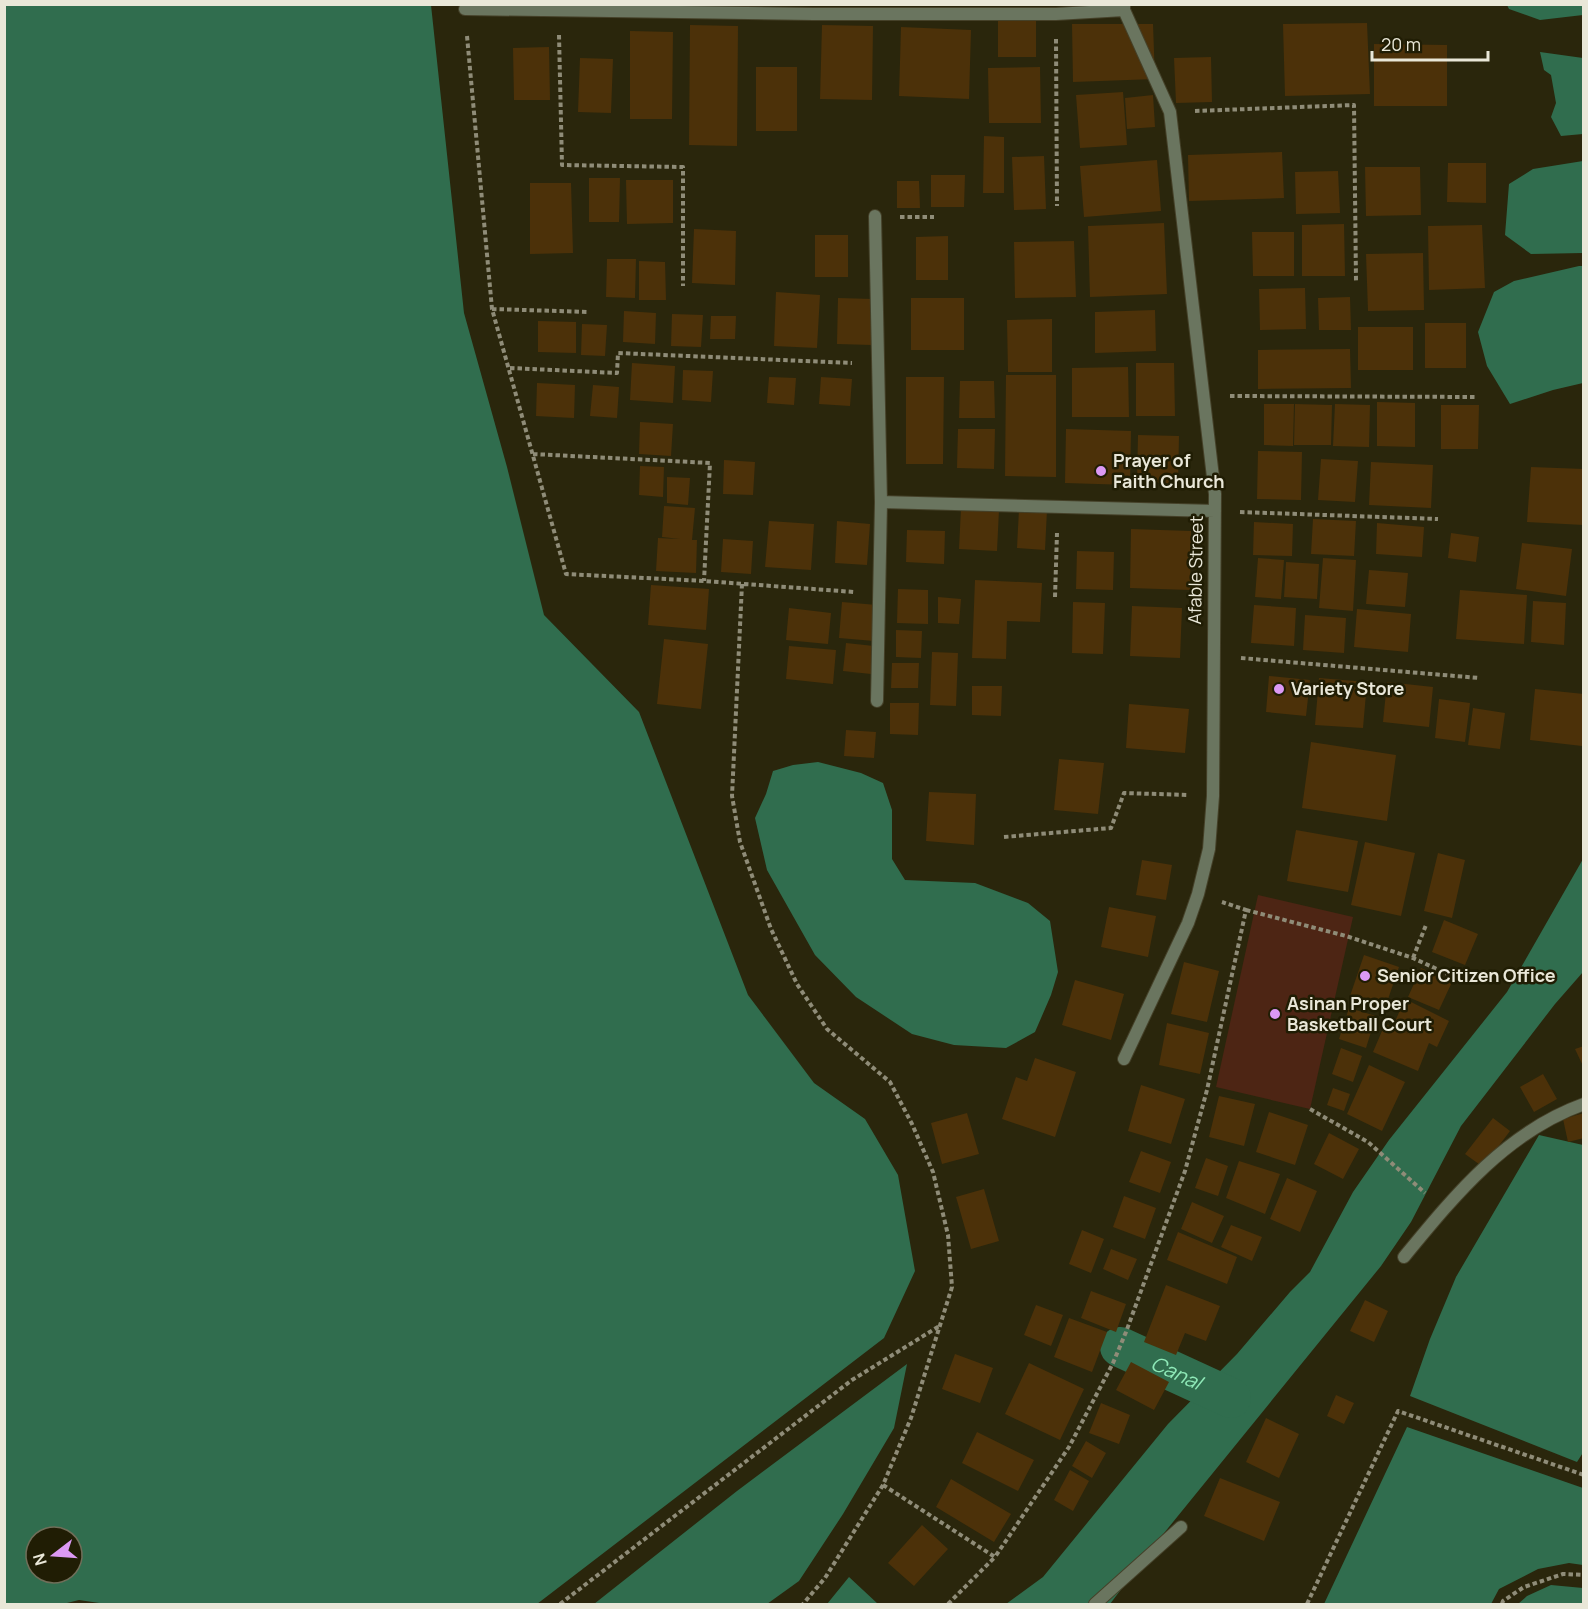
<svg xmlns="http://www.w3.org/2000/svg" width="1588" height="1609" font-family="Manrope,sans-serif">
<rect width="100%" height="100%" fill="#2a260c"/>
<!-- green -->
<path fill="#4d2514" d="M1258 895 1353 917 1310 1109 1216 1087Z"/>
<!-- water -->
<path fill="#306d4e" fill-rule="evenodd" d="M5 4 431 5 464 313 507 467 544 615 639 712 748 995 814 1083 865 1119 898 1175 915 1271 884 1338 537 1604H106L79 1600 63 1604H5ZM36 1537H72V1573H36Z
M1507 5H1583V15L1540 20 1509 9Z
M1540 52 1583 58V134L1561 136 1551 117 1556 103 1551 75 1544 70Z
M1583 161V253L1531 254 1505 235 1509 184 1533 169Z
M1579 266H1584L1583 383 1553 390 1510 404 1487 366 1478 332 1494 292 1514 281Z
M818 762 861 773 883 783 892 810V859L905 880 975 883 1028 903 1050 921 1058 972 1051 995 1035 1032 1006 1048 954 1045 912 1034 856 997 815 955 767 870 755 818 766 794 773 771 793 765Z
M1583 859V972L1555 1004 1461 1126 1411 1222 1381 1266 1160 1538 1110 1604H1006L1043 1577 1168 1424 1237 1354 1290 1292 1310 1272 1353 1192 1389 1140 1507 992Z
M1539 1135 1583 1145 1584 1451 1577 1462 1410 1396 1430 1339 1456 1277Z
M907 1364 894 1428 843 1514 799 1581 767 1604H594L737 1491Z
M1407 1427 1583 1488V1565L1569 1563 1538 1569 1499 1589 1491 1604H1324Z
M849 1577 878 1604H827Z
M1551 1585 1583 1588V1604H1518L1527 1596Z"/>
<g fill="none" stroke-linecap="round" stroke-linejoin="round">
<!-- canal -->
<path stroke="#306d4e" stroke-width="40" id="s1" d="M1120 1347 1231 1398"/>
</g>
<!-- building -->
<path fill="#4c3109" d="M1036 19V57H998V20Z
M1367 23 1370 94 1285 96 1283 24Z
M1072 24H1153L1155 79 1073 82Z
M690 25 738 26 737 146 689 145Z
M822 25 873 26 872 100 820 99Z
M901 27 971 30 969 99 899 96Z
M630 31 673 32 672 119H630Z
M1374 44 1447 45V106H1374Z
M549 47 550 100H514L513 48Z
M1211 57 1212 102 1176 103 1174 58Z
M580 58 613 59 611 113 578 112Z
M756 67H797V131H756Z
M1040 67 1041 123H989L988 68Z
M1123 92 1127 145 1080 148 1076 95Z
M1153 95 1155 127 1127 129 1125 98Z
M984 136 1004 137V193H983Z
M1282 152 1284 198 1189 201 1188 155Z
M1044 156 1046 209 1014 210 1012 157Z
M1157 160 1161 211 1084 217 1080 166Z
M1448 163H1486V203L1447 202Z
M1365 167H1420L1421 215 1366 216Z
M1338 171 1340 213 1296 214 1295 172Z
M931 175H965L964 207H931Z
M589 178H620L619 222H589Z
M626 180H673V223L627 224Z
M897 181H919L920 208H897Z
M530 183H571L573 253 530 254Z
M1164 223 1167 294 1090 297 1088 226Z
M1344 224 1345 276H1302V225Z
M1482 225 1485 288 1429 290 1428 226Z
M694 229 736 231 735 285 692 283Z
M1252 232H1294V276H1253Z
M815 235H848V277H815Z
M948 236V280H916V237Z
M1074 241 1076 297 1015 298 1014 242Z
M1423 253 1424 310 1368 311 1366 254Z
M607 259H636L635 298 606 297Z
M639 261 665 262 666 300H639Z
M1305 288 1306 329 1260 330 1259 289Z
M776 292 820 295 817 348 774 346Z
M1350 297 1351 330H1319L1318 298Z
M838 298 873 299 872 345 837 344Z
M911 298H964V350H911Z
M1155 310 1156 351 1095 353V312Z
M624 311 656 313 655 344 623 342Z
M672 314 703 315 701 347 671 346Z
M711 316H736L735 339H710Z
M1052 319V372H1008L1007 320Z
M538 321 576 322V353L538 352Z
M1425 323H1466V368H1425Z
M582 324 607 325 605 356 581 355Z
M1358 327H1413V370H1358Z
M1350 349 1351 388 1258 389V350Z
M632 363 675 366 673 403 630 400Z
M1136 363H1174L1175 416H1136Z
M1128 367 1129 417H1072V368Z
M683 370 713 371 711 402 682 400Z
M1006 375H1056V477L1005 476Z
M769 377 796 378 794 405 767 403Z
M821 377 852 379 850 406 819 404Z
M906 377H944L943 464H906Z
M960 381H994L995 418H959Z
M537 383 575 385 574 418 536 416Z
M593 385 619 387 617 418 590 416Z
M1377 402 1415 403V447L1377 446Z
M1264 404H1294L1293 446 1264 445Z
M1295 404 1332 405 1331 445H1294Z
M1335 404 1370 405 1369 447 1333 446Z
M1441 405H1479L1478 449H1441Z
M640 422 673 424 671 456 639 454Z
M958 429H995L994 469 957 468Z
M1066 429 1131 431 1130 485 1065 483Z
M1138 435 1179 436 1178 484 1137 482Z
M1258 451 1302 452 1301 500 1257 499Z
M1321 459 1358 461 1355 502 1318 500Z
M724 460 755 462 753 495 723 494Z
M1371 462 1433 465 1431 508 1369 505Z
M640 466 664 467 663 497 639 495Z
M1531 467 1584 469V525L1527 522Z
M667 477 690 478 688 505 667 503Z
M664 506 695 508 692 540H697L696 573 656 571 658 538 680 539 662 537Z
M961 508 999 510 997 551 959 549Z
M1019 509 1047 510 1045 550 1017 548Z
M1313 519 1356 521 1354 556 1311 554Z
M769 521 814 524 811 570 765 567Z
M837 521 870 524 867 565 835 563Z
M1254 522 1293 524 1292 556 1253 555Z
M1377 523 1424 527 1422 557 1376 554Z
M1131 529 1191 531 1190 590 1130 588Z
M907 530 945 531 944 564 906 562Z
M1451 533 1479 537 1476 562 1448 558Z
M723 539 753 541 751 574 721 572Z
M1522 543 1572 549 1566 596 1516 589Z
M1077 551 1114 552 1113 590 1076 589Z
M1258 558 1284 560 1281 599 1255 597Z
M1323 558 1356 560 1353 611 1319 608Z
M1286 562 1319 564 1317 599 1284 597Z
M1369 570 1408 573 1405 607 1366 604Z
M975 580 1042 583 1040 622 1007 621 1006 659 972 658Z
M651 585 709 589 706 630 648 625Z
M898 589 928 590V624L897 623Z
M1460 590 1527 595 1524 644 1456 639Z
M938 597 961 599 959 624 938 623Z
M1533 601 1566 603 1564 645 1531 642Z
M842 602 877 605 874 641 839 638Z
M1073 602 1105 603 1103 654 1072 653Z
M1254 605 1296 608 1294 646 1251 643Z
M1132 606 1182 608 1180 658 1130 656Z
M789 608 831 613 828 644 786 640Z
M1357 609 1411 614 1408 652 1354 647Z
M1305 615 1346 618 1344 653 1303 650Z
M896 630 922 631 921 658 896 657Z
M664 639 708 644 701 709 657 704Z
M846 643 874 646 871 674 843 671Z
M789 646 836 650 833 684 786 679Z
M932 652 958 653 956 706 930 705Z
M892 663H919L918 688H891Z
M1269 676 1310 680 1306 716 1266 712Z
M1319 678 1367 682 1363 728 1315 725Z
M1387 682 1433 687 1429 727 1383 722Z
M972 686H1002L1001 716 972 715Z
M1535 689 1584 694 1582 746 1530 740Z
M1439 699 1470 703 1465 742 1435 738Z
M890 703H919L918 735 890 734Z
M1129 704 1189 709 1185 753 1126 748Z
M1473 708 1505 713 1500 749 1468 745Z
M846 730 876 732 874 758 844 756Z
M1311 742 1396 755 1387 821 1302 808Z
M1059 759 1104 763 1098 814 1054 810Z
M929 792 976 794 974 845 926 841Z
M1296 830 1358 841 1348 892 1287 881Z
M1365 842 1415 853 1401 916 1351 905Z
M1438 853 1465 860 1452 918 1424 911Z
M1142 860 1172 865 1166 900 1136 895Z
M1109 907 1156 916 1148 957 1101 947Z
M1444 920 1478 934 1465 965 1432 952Z
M1364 955 1399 967 1385 1008 1350 996Z
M1184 962 1219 971 1207 1022 1171 1014Z
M1421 968 1452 982 1439 1010 1408 997Z
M1075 980 1124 994 1111 1040 1062 1025Z
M1405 999 1449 1021 1437 1047 1429 1043 1418 1071 1373 1052 1385 1024 1411 1035 1393 1026Z
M1349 1008 1376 1016 1366 1048 1339 1039Z
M1167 1023 1209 1033 1200 1074 1159 1065Z
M1584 1046V1068L1575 1049Z
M1341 1048 1362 1056 1353 1082 1332 1074Z
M1035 1058 1076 1072 1055 1137 1002 1119 1016 1077 1027 1081Z
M1369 1065 1405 1082 1382 1131 1347 1114Z
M1543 1074 1557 1099 1534 1112 1520 1087Z
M1141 1085 1185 1099 1171 1144 1128 1131Z
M1333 1088 1350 1094 1344 1111 1327 1105Z
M1219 1096 1255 1104 1244 1146 1209 1137Z
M1269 1112 1308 1125 1295 1165 1256 1152Z
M967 1113 979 1154 942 1164 931 1123Z
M1584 1113V1138L1568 1142 1563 1119Z
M1493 1118 1510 1131 1483 1167 1465 1154Z
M1329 1133 1359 1149 1343 1179 1314 1164Z
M1141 1151 1171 1162 1160 1193 1129 1182Z
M1206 1158 1228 1166 1218 1196 1195 1188Z
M1239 1161 1280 1174 1265 1214 1226 1198Z
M1287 1178 1317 1191 1300 1232 1270 1219Z
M984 1189 999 1241 971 1249 956 1197Z
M1124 1196 1156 1208 1145 1239 1113 1227Z
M1192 1202 1224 1216 1212 1243 1181 1229Z
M1231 1225 1262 1237 1252 1261 1221 1247Z
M1082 1230 1104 1239 1091 1273 1069 1264Z
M1178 1232 1237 1257 1227 1284 1167 1260Z
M1111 1249 1137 1259 1128 1280 1103 1269Z
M1166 1285 1220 1306 1206 1341 1185 1333 1176 1355 1144 1342Z
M1091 1291 1126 1304 1116 1332 1081 1318Z
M1365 1300 1388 1311 1374 1342 1350 1331Z
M1036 1305 1063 1315 1051 1346 1024 1335Z
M1069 1318 1107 1332 1092 1372 1054 1357Z
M955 1354 993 1368 980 1403 942 1389Z
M1131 1362 1169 1382 1154 1410 1116 1390Z
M1029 1363 1084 1389 1060 1440 1005 1414Z
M1336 1395 1354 1403 1344 1424 1327 1416Z
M1101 1403 1130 1415 1119 1444 1089 1433Z
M1266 1418 1299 1434 1279 1478 1246 1462Z
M977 1432 1034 1460 1018 1491 962 1463Z
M1086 1441 1106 1453 1092 1478 1072 1466Z
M1070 1470 1089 1481 1073 1511 1054 1500Z
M1220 1478 1280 1502 1264 1541 1204 1516Z
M951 1479 1011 1514 994 1542 936 1507Z
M922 1525 948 1549 914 1586 888 1563Z"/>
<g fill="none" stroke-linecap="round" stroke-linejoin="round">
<!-- minor casing -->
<g stroke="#454129" stroke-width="14">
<path id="minor" d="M465 9 814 14H1056L1124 10
M875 216 881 502 877 701
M881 502 1215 511
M1124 1059 1188 923 1198 894 1209 849 1213 796 1215 494 1170 112 1124 10V4
M1404 1257C1455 1195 1506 1132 1584 1104
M1095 1604 1181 1527"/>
</g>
<!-- path -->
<path stroke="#8f8c78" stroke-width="4" stroke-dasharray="4.5 3" stroke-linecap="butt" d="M559 35 562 165 683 167V286
M467 36 492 309 566 574 704 581 854 592
M1056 39 1057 206
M1195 111 1354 105 1356 281
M900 217H934
M492 309 589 312
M510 368 617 373 618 353 852 363
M1230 396 1477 397
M533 454 710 463 704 581
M1240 512 1438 519
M742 584 732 796 740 842 771 929 797 984 827 1029 890 1082 912 1124 933 1172 948 1235 952 1287 911 1418 883 1485 825 1578 803 1604
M1055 597 1057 533
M1241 658 1479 678
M1004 837 1111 828 1124 793 1188 795
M1246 910 1346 936 1413 958 1456 978
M1413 958 1426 925
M1310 1109 1368 1142 1425 1193
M883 1485 995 1557 1069 1447 1113 1363 1126 1332 1185 1171 1207 1090 1246 910 1222 902
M560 1604 852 1380 941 1325
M948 1604 995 1557
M1307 1604 1398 1411 1584 1475
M1502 1604 1503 1601 1524 1587 1563 1574 1584 1575"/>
<!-- minor -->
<use href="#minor" stroke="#6a755f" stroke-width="12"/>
</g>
<!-- markers -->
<g fill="#dc99f4" stroke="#201d04" stroke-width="2">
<circle cx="1101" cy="471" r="6"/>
<circle cx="1279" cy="689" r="6"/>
<circle cx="1365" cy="976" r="6"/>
<circle cx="1275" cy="1014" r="6"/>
</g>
<g text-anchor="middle" stroke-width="5" stroke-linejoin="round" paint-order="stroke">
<!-- poi labels -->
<g font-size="18" font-weight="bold" fill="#e9e7d8" stroke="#201d04" text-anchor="start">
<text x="1113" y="467">Prayer of<tspan x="1113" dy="21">Faith Church</tspan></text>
<text x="1291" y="695">Variety Store</text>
<text x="1377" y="982">Senior Citizen Office</text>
<text x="1287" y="1010">Asinan Proper<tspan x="1287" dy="21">Basketball Court</tspan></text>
</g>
<!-- street labels -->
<g font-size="18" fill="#e9e7d8" stroke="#201d04">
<text transform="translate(1196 570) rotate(-89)" y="6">Afable Street</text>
</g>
<!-- water labels -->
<g font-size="20" font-style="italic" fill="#8fe9b8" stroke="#201d04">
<text dy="7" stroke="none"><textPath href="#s1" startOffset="62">Canal</textPath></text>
</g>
</g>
<!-- border -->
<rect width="1588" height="1609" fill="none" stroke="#e9e7d8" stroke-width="12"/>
<!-- north arrow -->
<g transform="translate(54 1555) rotate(253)"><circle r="28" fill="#201d04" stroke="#706e59" stroke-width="1.5"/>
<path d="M0-4.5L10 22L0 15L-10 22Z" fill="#dc99f4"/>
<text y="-9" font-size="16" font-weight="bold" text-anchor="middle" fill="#e9e7d8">N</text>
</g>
<!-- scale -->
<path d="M1372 51v9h116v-9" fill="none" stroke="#e9e7d8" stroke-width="3"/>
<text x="1381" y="51" font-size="18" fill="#e9e7d8" stroke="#201d04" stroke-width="4.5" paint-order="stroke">20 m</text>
</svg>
